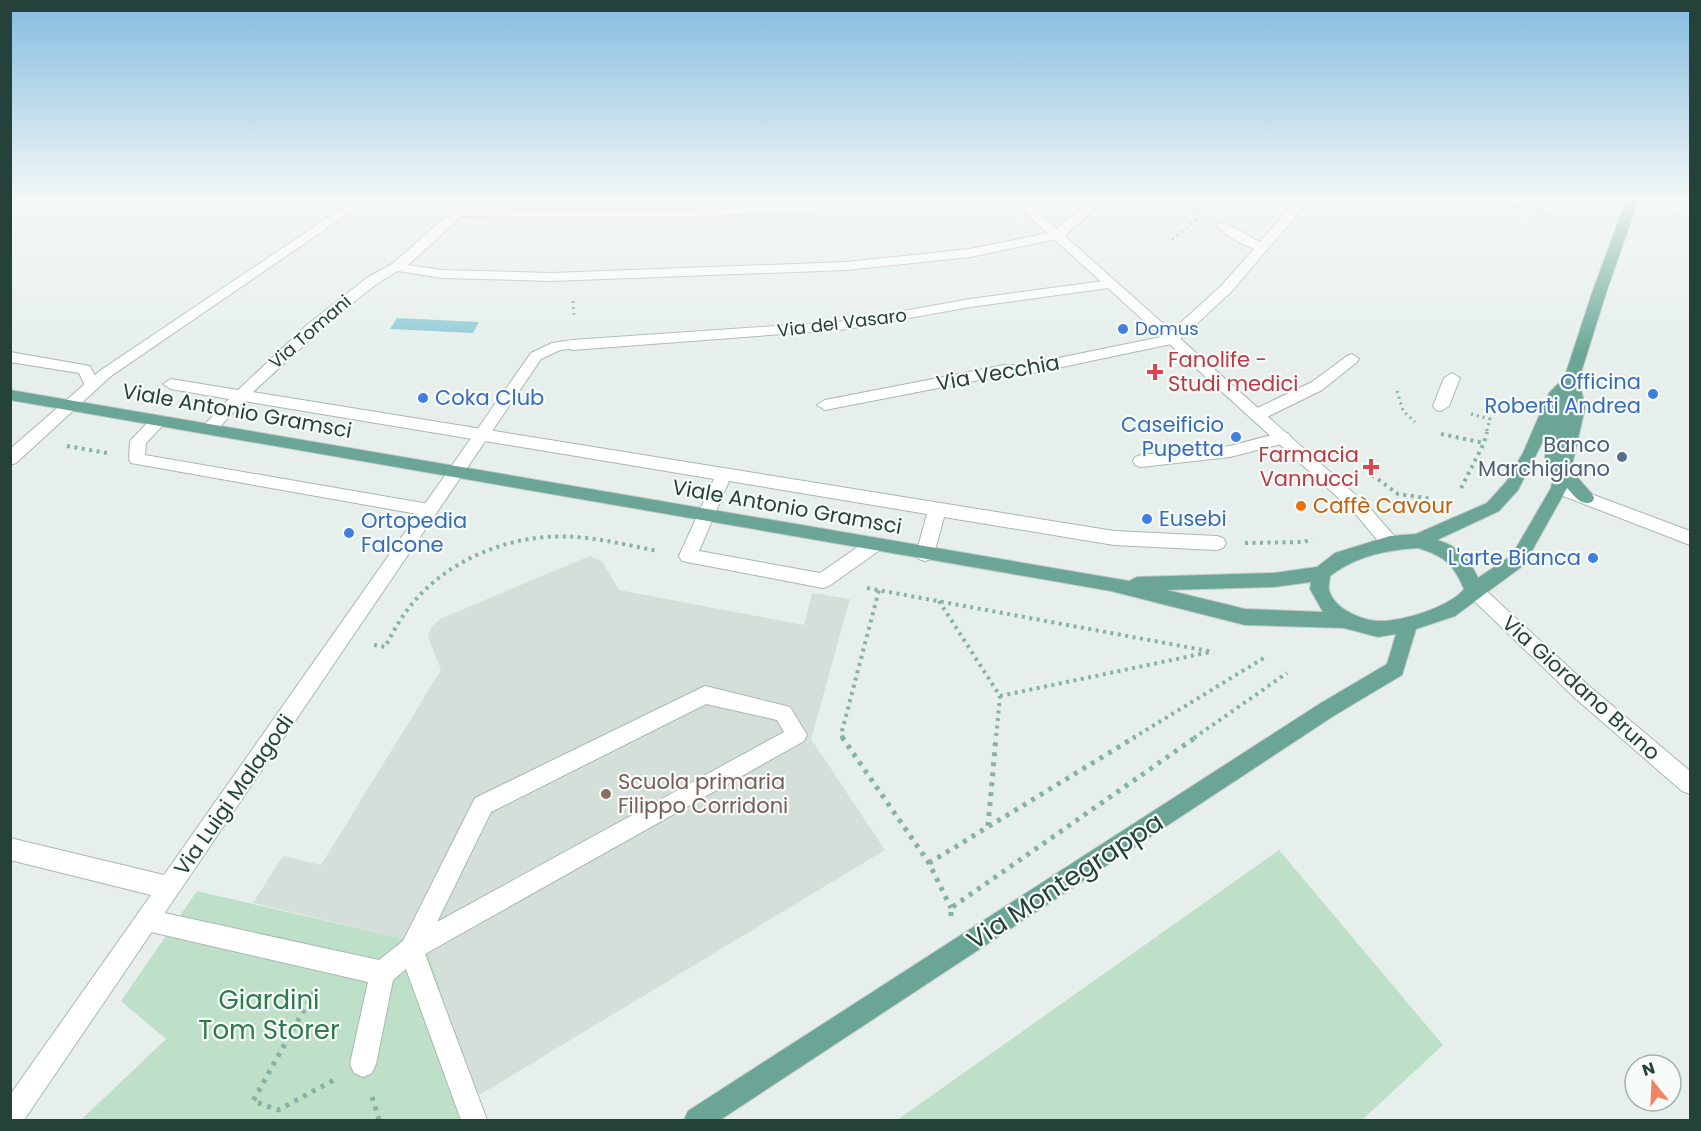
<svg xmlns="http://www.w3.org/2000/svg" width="1701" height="1131" font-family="Poppins,sans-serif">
<rect width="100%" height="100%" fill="#e6efeb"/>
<!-- built -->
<path fill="#d4dfda" d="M99 198H195L96 204Z
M590 556 602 561 619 590 804 625 812 593 850 599 811 739 885 850 476 1097 426 944 253 903 283 856 321 865 441 670 428 637 431 627 442 618Z"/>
<!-- green -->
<path fill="#bfe0c8" d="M1279 850 1443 1045 1362 1120H897Z
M197 891 426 944 483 1120H81L166 1039 121 1001Z"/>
<!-- water -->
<path fill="#8ec9d4" d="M397 318 479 322 473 333 390 329Z"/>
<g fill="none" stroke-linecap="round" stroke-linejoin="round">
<!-- lane casing -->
<g stroke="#a8b8b2" stroke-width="2">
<path id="lane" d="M467 198H480L470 208C568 210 667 211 765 207 829 205 893 197 956 198L950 202C787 217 625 219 462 216L408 265 442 270 551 273 846 262 970 249 1053 232 1094 198H1107L1062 238 970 257 846 270 551 281 442 278 398 271 378 283 337 315 253 392 1114 531 1217 536 1223 538 1226 543 1223 548 1217 550 1114 545 944 517 934 554 931 559 925 561 919 559 916 554 927 514 729 481 699 551 820 573 868 540 874 538 880 540 883 545 880 550 829 586 823 588 682 561 679 556 714 479 244 401 214 433H202L200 429 229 399 171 389 163 384 171 379 238 390 308 324 368 277 392 264Z
M1298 198H1311L1231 292 1176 343 1024 375H1005L825 410 817 405 825 400 1005 365H1024L1166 336 1221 286 1254 249C1240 243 1227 237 1217 226L1218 223C1227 222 1250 237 1260 242Z
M1111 280 1118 284 1116 287 970 307 848 329 572 350 565 345 572 340 848 321 970 299Z
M10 352 90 366 100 386 92 391 87 390 79 373 10 362Z
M1352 354 1359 359 1357 362 1322 390 1263 419H1251L1249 415 1251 411 1312 382 1347 356Z
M1452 373 1460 378 1449 406 1441 411 1436 410 1433 406 1444 378Z
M159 416 165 417 167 421 146 443 145 455 429 504 435 506 438 510 435 514 429 516 131 463 129 459 130 441 153 417Z
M1283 432 1289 434 1291 438 1289 442 1230 457 1141 467 1135 465 1133 461 1135 457 1141 455 1230 446Z
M705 686 790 707 807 735 804 741 425 954 487 1120H461L406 969 393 980 376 1064 372 1073 363 1077 354 1073 350 1064 368 982 138 929 134 921 138 913 146 909 379 960 403 941 475 798ZM706 704 777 720 784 732 437 922 491 812Z"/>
</g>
<!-- street casing -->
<g stroke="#a8b8b2" stroke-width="2">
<path id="street" d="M357 198H371L111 376 16 463 10 465V449L101 370Z
M1009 198H1022L1366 504 1396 538 1399 543 1396 548 1390 550 1384 548 1354 512Z
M1628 198H1648L1690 209V217L1630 201Z
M572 340 577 342 579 345 577 348 560 350 541 359 24 1120H10V1095L151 895 10 860V838L164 875 531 353 552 343Z
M1559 482 1690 531V545L1553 492 1551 488 1553 484Z
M1474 583 1480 585 1589 686 1690 771V794L1682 791 1575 698 1468 595 1465 590 1468 585Z"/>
</g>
<!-- primary casing -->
<g stroke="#c2cac8" stroke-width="2">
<path id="primary" d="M1627 198H1639L1606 293 1579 379 1585 408 1571 470 1592 494 1594 498 1592 502C1580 506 1575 496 1567 488L1524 565 1455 616 1416 629 1402 675 1335 715 720 1120H684L688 1111 1321 703 1387 664 1396 634 1378 637 1344 628 1245 625 1111 591 10 400V390L1129 581 1137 577 1274 573 1317 567 1335 553 1390 536 1416 534 1487 503 1506 482 1523 453 1549 393 1559 383 1563 382 1592 293ZM1545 437V460L1554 472 1551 488 1512 555 1478 578C1469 558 1458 546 1437 540L1499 511 1518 490ZM1418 548C1444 556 1453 563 1464 589 1450 607 1401 622 1378 621 1361 620 1334 609 1329 590 1328 586 1330 581 1330 576 1356 556 1386 550 1418 548ZM1311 582 1310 589 1323 612 1245 609 1167 590 1274 587Z"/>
</g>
<!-- path-far2 -->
<path stroke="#86b3a5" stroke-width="3" stroke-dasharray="2 4" stroke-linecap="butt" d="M1158 203 1200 212
M1494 207 1518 206 1556 217
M1152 210 1160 198
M1172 240 1197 219
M573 301 574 317
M1397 391 1403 411 1415 422
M1471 414 1490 419 1486 434"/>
<!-- path-far1 -->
<path stroke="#86b3a5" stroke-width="4" stroke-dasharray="3 4.5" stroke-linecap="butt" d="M1441 434 1484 443
M67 446 107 453
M1372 475 1398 494 1433 499
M1461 488 1484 443 1487 432
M1245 543 1304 542 1312 539
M867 588 1214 652
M939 601 1000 696 996 738
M374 645 385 647C393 632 401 617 412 604 450 557 517 532 576 537 604 539 631 546 658 551
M1000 696 1210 652
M843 738 841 735 879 590
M1133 738 1267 656
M1194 738 1287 673"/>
<!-- path -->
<path stroke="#86b3a5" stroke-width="5" stroke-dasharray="4 6" stroke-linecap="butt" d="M842 737 929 863 951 908
M988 826 996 737
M929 863 1135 737
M951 916V908L1196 737
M314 992 253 1101 278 1110 334 1080
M372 1097 379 1120"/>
<!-- lane -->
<use href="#lane" fill="#fff" fill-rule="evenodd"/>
<!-- street -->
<use href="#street" fill="#fff" fill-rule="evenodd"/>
<!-- primary -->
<use href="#primary" fill="#6aa596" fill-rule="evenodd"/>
</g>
<!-- sky -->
<linearGradient id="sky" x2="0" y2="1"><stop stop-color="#84bce0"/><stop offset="0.56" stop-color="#f4f8f6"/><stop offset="1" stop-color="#f4f8f6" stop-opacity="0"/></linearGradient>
<rect width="1701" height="356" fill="url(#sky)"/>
<!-- markers -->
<g fill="#3f7fe0" stroke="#f7fbf9" stroke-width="2">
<circle cx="1123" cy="329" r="6"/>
<circle cx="1653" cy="394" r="6"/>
<circle cx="423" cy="398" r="6"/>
<circle cx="1236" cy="437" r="6"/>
<circle cx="1147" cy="519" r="6"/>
<circle cx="349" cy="533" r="6"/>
<circle cx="1593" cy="558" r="6"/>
</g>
<g fill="#e0444e" stroke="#f7fbf9" stroke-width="2">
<path d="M1152 363h6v6h6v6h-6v6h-6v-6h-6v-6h6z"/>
<path d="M1368 458h6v6h6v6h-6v6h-6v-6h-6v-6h6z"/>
</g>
<circle fill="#5c6f8a" stroke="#f7fbf9" stroke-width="2" cx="1622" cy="457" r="6"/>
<circle fill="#e8710a" stroke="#f7fbf9" stroke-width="2" cx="1301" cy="506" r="6"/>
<circle fill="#8d6e63" stroke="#f7fbf9" stroke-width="2" cx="606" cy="794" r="6"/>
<g text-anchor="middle" stroke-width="4.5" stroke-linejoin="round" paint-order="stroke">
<!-- far-street labels -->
<g font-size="18" fill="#24423a" stroke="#f7fbf9">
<text transform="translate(842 323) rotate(-7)" y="6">Via del Vasaro</text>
<text transform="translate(310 332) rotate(-41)" y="6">Via Tomani</text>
</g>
<!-- far-shop labels -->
<g font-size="18" fill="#366cbe" stroke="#f7fbf9" text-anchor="start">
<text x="1135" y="335">Domus</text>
</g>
<!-- health labels -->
<g font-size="21" fill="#be3a42" stroke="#f7fbf9" text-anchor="start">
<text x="1168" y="367">Fanolife -<tspan x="1168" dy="24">Studi medici</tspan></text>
<text x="1359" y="462" text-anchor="end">Farmacia<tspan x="1359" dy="24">Vannucci</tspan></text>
</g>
<!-- street labels -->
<g font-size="21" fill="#24423a" stroke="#f7fbf9">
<text transform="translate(998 373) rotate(-10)" y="7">Via Vecchia</text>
<text transform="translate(237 411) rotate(10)" y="7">Viale Antonio Gramsci</text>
<text transform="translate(787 507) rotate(10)" y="7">Viale Antonio Gramsci</text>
<text transform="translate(1581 688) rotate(42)" y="7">Via Giordano Bruno</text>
<text transform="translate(234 795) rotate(-55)" y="7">Via Luigi Malagodi</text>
</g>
<!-- shop labels -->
<g font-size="21" fill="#366cbe" stroke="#f7fbf9" text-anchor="end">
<text x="1641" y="389">Officina<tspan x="1641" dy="24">Roberti Andrea</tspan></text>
<text x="435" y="405" text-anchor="start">Coka Club</text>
<text x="1224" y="432">Caseificio<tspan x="1224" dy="24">Pupetta</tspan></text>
<text x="1159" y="526" text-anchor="start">Eusebi</text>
<text x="361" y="528" text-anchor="start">Ortopedia<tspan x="361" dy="24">Falcone</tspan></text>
<text x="1581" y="565">L'arte Bianca</text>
</g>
<!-- service labels -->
<g font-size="21" fill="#4e5e75" stroke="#f7fbf9" text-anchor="end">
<text x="1610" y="452">Banco<tspan x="1610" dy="24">Marchigiano</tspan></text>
</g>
<!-- food labels -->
<g font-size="21" fill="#c56008" stroke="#f7fbf9" text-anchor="start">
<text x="1313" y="513">Caffè Cavour</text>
</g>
<!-- education labels -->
<g font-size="21" fill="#785e54" stroke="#f7fbf9" text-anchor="start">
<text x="618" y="789">Scuola primaria<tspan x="618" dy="24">Filippo Corridoni</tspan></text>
</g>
<!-- near-street labels -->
<g font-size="26" fill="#24423a" stroke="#f7fbf9">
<text transform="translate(1065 881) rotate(-33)" y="9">Via Montegrappa</text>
</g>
<!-- near-park labels -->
<g font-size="26" fill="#2d7a4b" stroke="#f7fbf9">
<text x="269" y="1009">Giardini<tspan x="269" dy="30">Tom Storer</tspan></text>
</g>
</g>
<!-- border -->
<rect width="1701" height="1131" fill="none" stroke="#24423a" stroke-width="24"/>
<!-- north arrow -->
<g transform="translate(1653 1083) rotate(342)"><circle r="28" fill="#f7fbf9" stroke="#a3b1ad" stroke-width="1.5"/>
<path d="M0-4.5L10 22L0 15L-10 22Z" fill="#f4845f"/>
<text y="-9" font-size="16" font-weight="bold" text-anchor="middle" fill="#24423a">N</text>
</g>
</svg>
